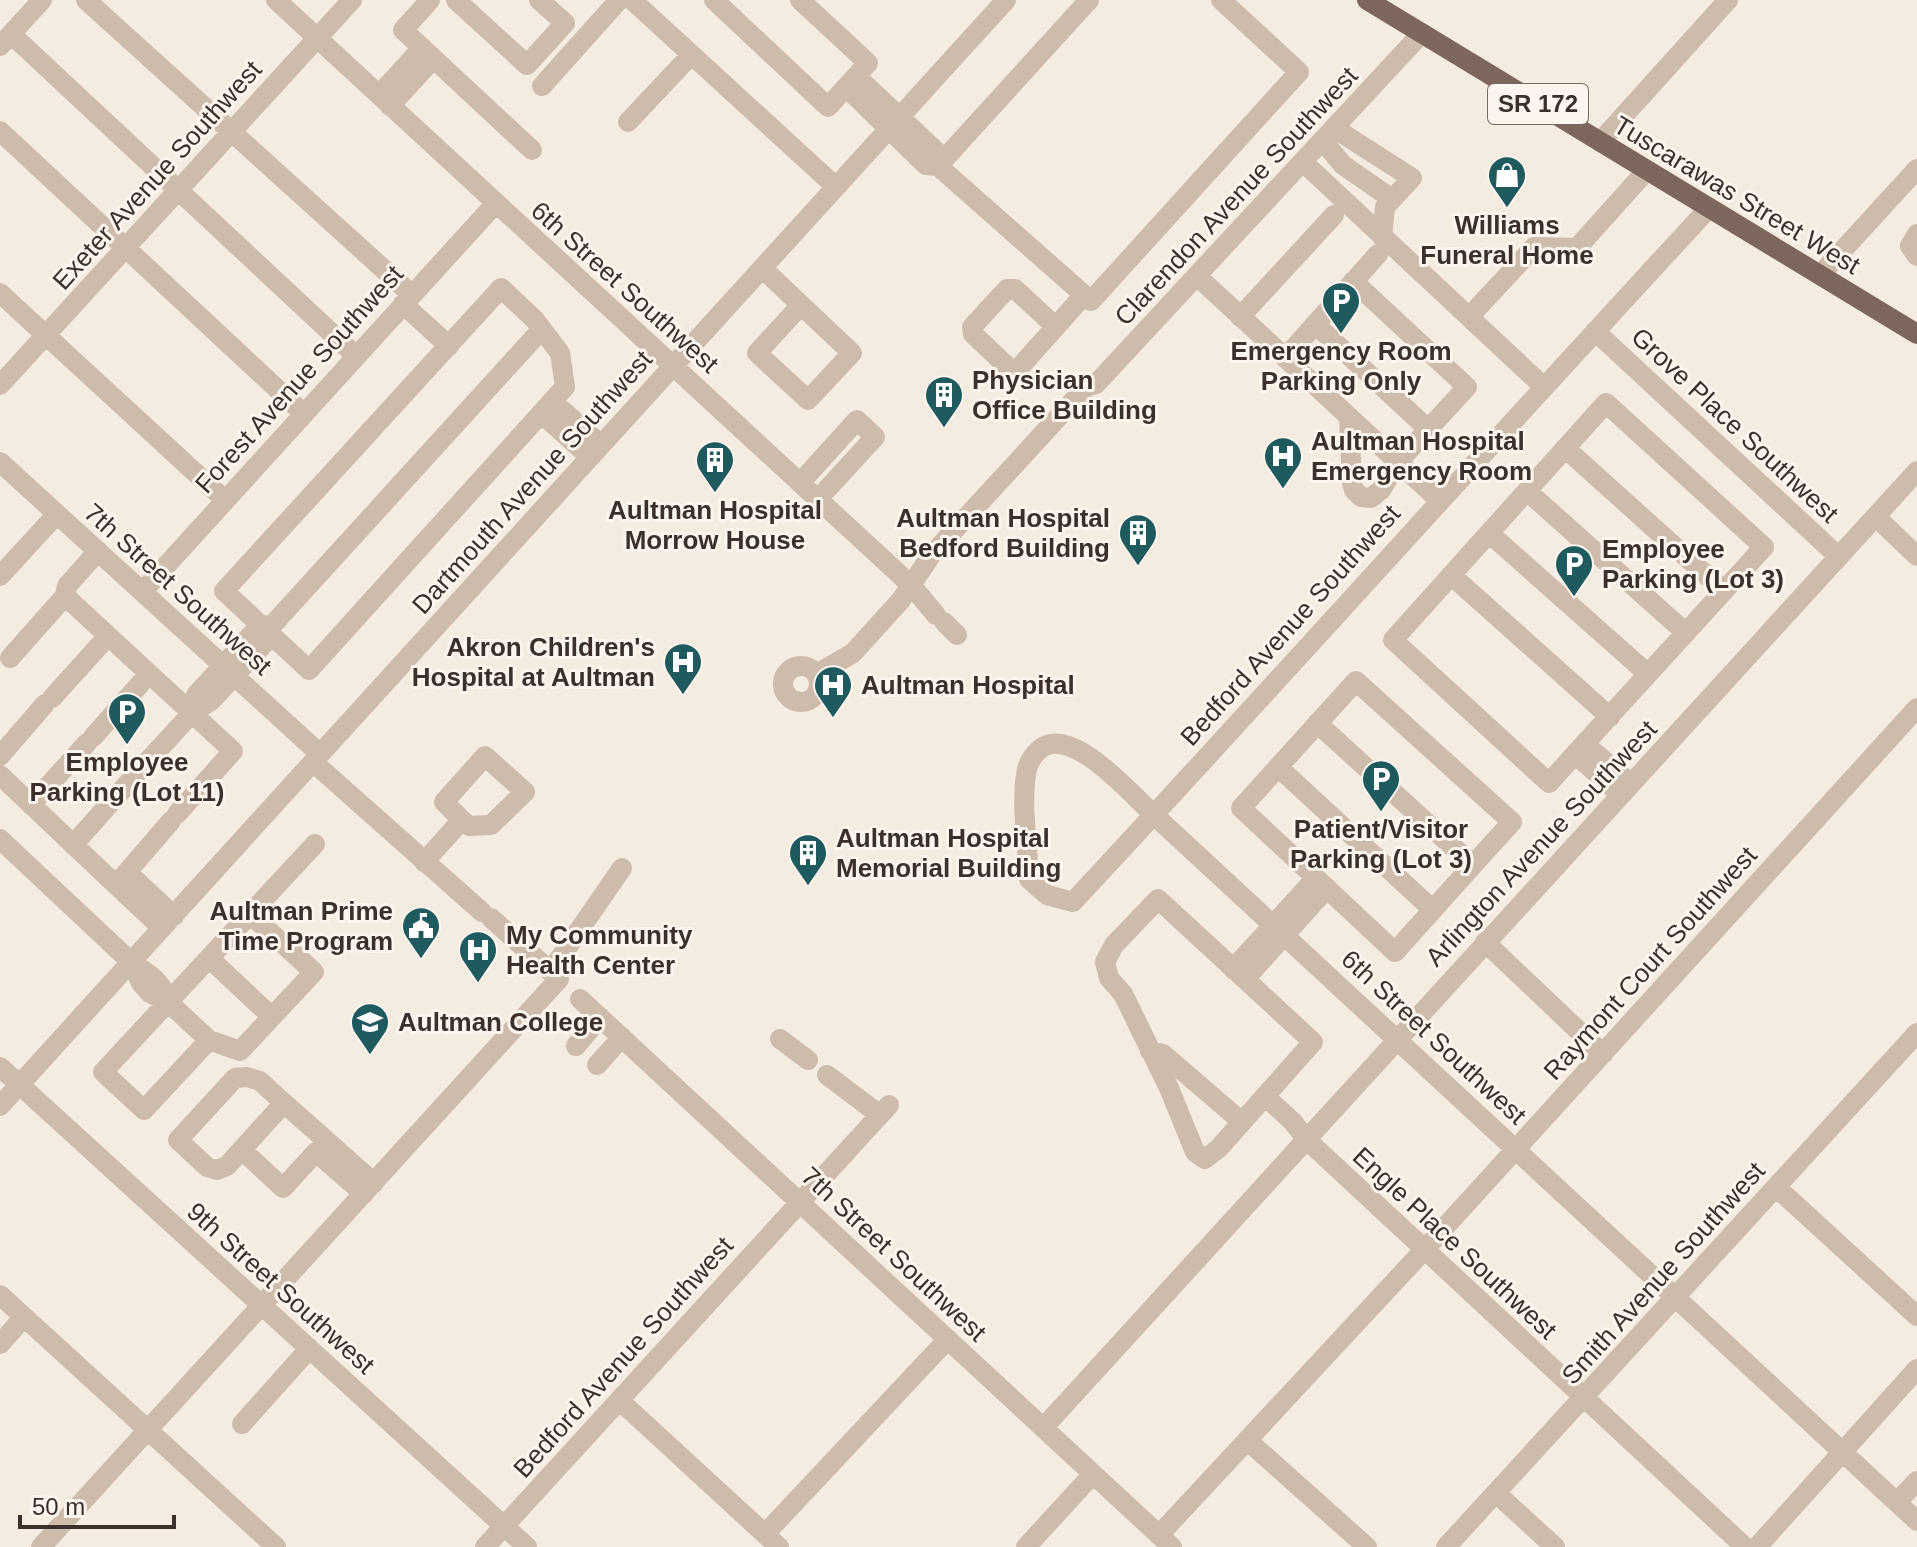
<svg xmlns="http://www.w3.org/2000/svg" width="1917" height="1547" font-family="Arial,sans-serif">
<rect width="100%" height="100%" fill="#f4ebe1"/>
<g fill="none" stroke-linecap="round" stroke-linejoin="round">
<!-- minor -->
<path stroke="#cdbbac" stroke-width="20" d="M86 0 411 294
M276 0 911 585 936 615
M430 0 403 30 532 150
M456 0 527 65 565 23 539 0
M632 0 836 187
M714 0 828 107 868 63 800 0
M11 34 355 355
M0 46 42 0
M856 76 937 152 938 166
M542 86 619 0
M846 87 926 165 938 166 1091 301 1299 72 1221 0
M379 95 422 48
M390 106 433 59
M628 122 691 55
M1334 128 1412 178 1385 207 1382 237
M0 131 303 413
M1323 141 1343 165 1392 199
M1600 142 1728 0
M1303 162 1544 387
M938 166 1089 0
M1709 208C1496 438 1287 672 1073 902L1047 895 1029 879C1028 847 1021 807 1026 775 1027 764 1032 756 1040 749 1071 724 1131 794 1154 815L1917 1521
M1917 234 1910 246 1917 256
M762 268 852 353 808 400 757 353 801 305
M1820 275 1917 169
M1198 277 1440 501
M501 288 535 320 560 353 565 387 309 670 224 591Z
M0 293 225 500
M403 304 449 346
M1240 317 1334 215
M1469 317 1534 247 1577 248 1647 170
M1315 324 1428 429
M1056 327 1015 289H1007L972 327 973 334 1011 370 1019 368 1084 295
M1595 331 1839 557
M1285 358 1378 254
M0 385 352 0
M552 401 601 445
M541 413 590 457
M1349 417 1352 483 1354 490 1361 497 1371 498 1381 490 1398 462 1467 387 1353 281
M1565 448 1724 591
M0 462 320 754
M800 483 857 420 875 437 818 499
M1527 491 1686 633
M1876 517 1917 556
M1489 533 1393 640 1549 783 1575 754 1764 547 1606 403 1489 533 1648 674
M937 549 1086 387 1096 384 1422 33
M1451 575 1610 717
M0 576 57 514
M143 591 496 203
M65 596 233 751 177 814
M944 622 957 635
M267 631 542 329
M10 658 65 596 67 586 98 551
M783 684a18 18 0 1 1 36 0a18 18 0 1 1-36 0Z
M817 674 853 653 901 600 930 557
M52 698 108 636
M192 713 196 695 261 624
M1317 723 1473 865 1395 952 1241 808 1356 681 1512 822 1473 865
M93 737 149 674
M1585 744 1631 784
M1575 754 1621 795
M0 756 45 704
M313 762 482 912
M1278 767 1433 910
M0 775 116 885 171 821
M135 775 192 713 212 700 272 635
M31 805 87 743
M0 839 131 962C149 974 162 981 168 1002
M73 845 129 782
M424 862 462 820 444 802 485 756 525 792 491 825 469 826 462 820
M127 872 174 916
M116 885 162 928
M1158 899 1313 1042 1219 1148 1205 1159 1195 1152 1169 1088 1123 994 1109 978 1105 962 1114 945Z
M491 918 559 979
M1485 942 1603 1054
M209 958 272 1017
M131 962 141 983 150 993 168 1002 209 1040 144 1110 103 1072 315 844
M1233 969 1316 878
M551 971 622 868
M1245 979 1327 888
M580 999 1172 1547
M780 1039 808 1060
M209 1040 240 1051 314 972 250 914
M576 1046 600 1017
M1150 1051 1163 1054 1242 1122
M597 1065 622 1037
M0 1067 527 1547
M827 1075 880 1115
M247 1077 260 1081 284 1103 227 1166 217 1170 207 1167 178 1140 235 1078Z
M1266 1097 1293 1122 1307 1140 1745 1547
M284 1103 374 1183
M0 1106 1006 0
M242 1150 283 1188 316 1152 364 1194
M1776 1187 1917 1316
M0 1295 276 1547
M0 1344 24 1317
M619 1400 779 1547
M242 1424 309 1349
M1043 1428 1917 471
M1247 1440 1367 1547
M1496 1493 1555 1547
M1897 1502 1917 1481
M765 1534 948 1339
M1159 1535 1424 1250 1917 708
M41 1547 559 979
M485 1547 889 1105
M1026 1547 1093 1474
M1446 1547 1917 1033
M1757 1547 1917 1369"/>
<!-- major -->
<path stroke="#7d675c" stroke-width="20" d="M1367 0 1917 334"/>
</g>
<!-- icons -->
<defs>
<g id="shop-pin" transform="scale(2)"><path d="M0 17L-7.5 6A9.5 9.5 0 1 1 7.5 6Z" fill="#1f5a5e" stroke="#fbf5ee"/><path d="M-5-2.5h2.3a2.7 3.5 0 0 1 5.4 0H5L5.5 6h-11ZM-1.5-2.5h3a1.5 2.3 0 0 0-3 0Z" fill="#fff"/></g>
<g id="parking-pin" transform="scale(2)"><path d="M0 17L-7.5 6A9.5 9.5 0 1 1 7.5 6Z" fill="#1f5a5e" stroke="#fbf5ee"/><path d="M-3.5-5.5H1a3.5 3.5 0 0 1 0 7H-1V5.5H-3.5ZM-1-3.4V-.6H.8a1.4 1.4 0 0 0 0-2.8Z" fill="#fff"/></g>
<g id="building-pin" transform="scale(2)"><path d="M0 17L-7.5 6A9.5 9.5 0 1 1 7.5 6Z" fill="#1f5a5e" stroke="#fbf5ee"/><path d="M-4-6H4V6H1V3H-1V6H-4ZM-2.5-4.3h1.7v1.8h-1.7ZM.8-4.3h1.7v1.8H.8ZM-2.5-1h1.7V.8h-1.7ZM.8-1h1.7V.8H.8Z" fill="#fff"/></g>
<g id="hospital-pin" transform="scale(2)"><path d="M0 17L-7.5 6A9.5 9.5 0 1 1 7.5 6Z" fill="#1f5a5e" stroke="#fbf5ee"/><path d="M-5-5h3v3.5h4V-5h3V5h-3V1.5h-4V5h-3Z" fill="#fff"/></g>
<g id="civic-pin" transform="scale(2)"><path d="M0 17L-7.5 6A9.5 9.5 0 1 1 7.5 6Z" fill="#1f5a5e" stroke="#fbf5ee"/><path d="M-.6-6.5H3V-4.5H.6V-3L4-1V1h2V6H-6V1h2V-1L-.6-3ZM-1.2 2.5V6h2.4V2.5Z" fill="#fff"/></g>
<g id="school-pin" transform="scale(2)"><path d="M0 17L-7.5 6A9.5 9.5 0 1 1 7.5 6Z" fill="#1f5a5e" stroke="#fbf5ee"/><path d="M0-5L7-2L0 1L-7-2ZM-4 1L0 2.5L4 1V4Q0 6-4 4Z" fill="#fff"/></g>
</defs>
<g fill-rule="evenodd">
<use href="#shop-pin" x="1507" y="175"/>
<use href="#parking-pin" x="1341" y="301"/>
<use href="#building-pin" x="944" y="395"/>
<use href="#hospital-pin" x="1283" y="456"/>
<use href="#building-pin" x="715" y="460"/>
<use href="#building-pin" x="1138" y="533"/>
<use href="#parking-pin" x="1574" y="564"/>
<use href="#hospital-pin" x="683" y="662"/>
<use href="#hospital-pin" x="833" y="685"/>
<use href="#parking-pin" x="127" y="712"/>
<use href="#parking-pin" x="1381" y="779"/>
<use href="#building-pin" x="808" y="853"/>
<use href="#civic-pin" x="421" y="926"/>
<use href="#hospital-pin" x="478" y="950"/>
<use href="#school-pin" x="370" y="1022"/>
</g>
<g text-anchor="middle" stroke-width="6" stroke-linejoin="round" paint-order="stroke">
<!-- shield labels -->
<rect fill="#fbf5ee" stroke="#756b66" stroke-width="2" x="1488" y="84" width="100" height="40" rx="6"/>
<g font-size="24" font-weight="bold" fill="#3b302b">
<text x="1538" y="112">SR 172</text>
</g>
<!-- street labels -->
<g font-size="26" fill="#3b302b" stroke="#fbf5ee">
<text transform="translate(157 175) rotate(-48)" y="9">Exeter Avenue Southwest</text>
<text transform="translate(1737 195) rotate(31)" y="9">Tuscarawas Street West</text>
<text transform="translate(1236 196) rotate(-47)" y="9">Clarendon Avenue Southwest</text>
<text transform="translate(625 287) rotate(42)" y="9">6th Street Southwest</text>
<text transform="translate(299 379) rotate(-48)" y="9">Forest Avenue Southwest</text>
<text transform="translate(1735 425) rotate(43)" y="9">Grove Place Southwest</text>
<text transform="translate(532 482) rotate(-48)" y="9">Dartmouth Avenue Southwest</text>
<text transform="translate(178 589) rotate(42)" y="9">7th Street Southwest</text>
<text transform="translate(1290 625) rotate(-48)" y="9">Bedford Avenue Southwest</text>
<text transform="translate(1541 843) rotate(-47)" y="9">Arlington Avenue Southwest</text>
<text transform="translate(1650 963) rotate(-48)" y="9">Raymont Court Southwest</text>
<text transform="translate(1434 1037) rotate(43)" y="9">6th Street Southwest</text>
<text transform="translate(1455 1243) rotate(43)" y="9">Engle Place Southwest</text>
<text transform="translate(894 1254) rotate(43)" y="9">7th Street Southwest</text>
<text transform="translate(1663 1273) rotate(-48)" y="9">Smith Avenue Southwest</text>
<text transform="translate(281 1288) rotate(42)" y="9">9th Street Southwest</text>
<text transform="translate(623 1357) rotate(-48)" y="9">Bedford Avenue Southwest</text>
</g>
<!-- poi labels -->
<g font-size="26" font-weight="bold" fill="#3b302b" stroke="#fbf5ee" text-anchor="start">
<text x="1507" y="234" text-anchor="middle">Williams<tspan x="1507" dy="30">Funeral Home</tspan></text>
<text x="1341" y="360" text-anchor="middle">Emergency Room<tspan x="1341" dy="30">Parking Only</tspan></text>
<text x="972" y="389">Physician<tspan x="972" dy="30">Office Building</tspan></text>
<text x="1311" y="450">Aultman Hospital<tspan x="1311" dy="30">Emergency Room</tspan></text>
<text x="715" y="519" text-anchor="middle">Aultman Hospital<tspan x="715" dy="30">Morrow House</tspan></text>
<text x="1110" y="527" text-anchor="end">Aultman Hospital<tspan x="1110" dy="30">Bedford Building</tspan></text>
<text x="1602" y="558">Employee<tspan x="1602" dy="30">Parking (Lot 3)</tspan></text>
<text x="655" y="656" text-anchor="end">Akron Children's<tspan x="655" dy="30">Hospital at Aultman</tspan></text>
<text x="861" y="694">Aultman Hospital</text>
<text x="127" y="771" text-anchor="middle">Employee<tspan x="127" dy="30">Parking (Lot 11)</tspan></text>
<text x="1381" y="838" text-anchor="middle">Patient/Visitor<tspan x="1381" dy="30">Parking (Lot 3)</tspan></text>
<text x="836" y="847">Aultman Hospital<tspan x="836" dy="30">Memorial Building</tspan></text>
<text x="393" y="920" text-anchor="end">Aultman Prime<tspan x="393" dy="30">Time Program</tspan></text>
<text x="506" y="944">My Community<tspan x="506" dy="30">Health Center</tspan></text>
<text x="398" y="1031">Aultman College</text>
</g>
</g>
<!-- scale -->
<path d="M20 1515v12h154v-12" fill="none" stroke="#3b302b" stroke-width="4"/>
<text x="32" y="1515" font-size="24" fill="#3b302b" stroke="#fbf5ee" stroke-width="6" paint-order="stroke">50 m</text>
</svg>
